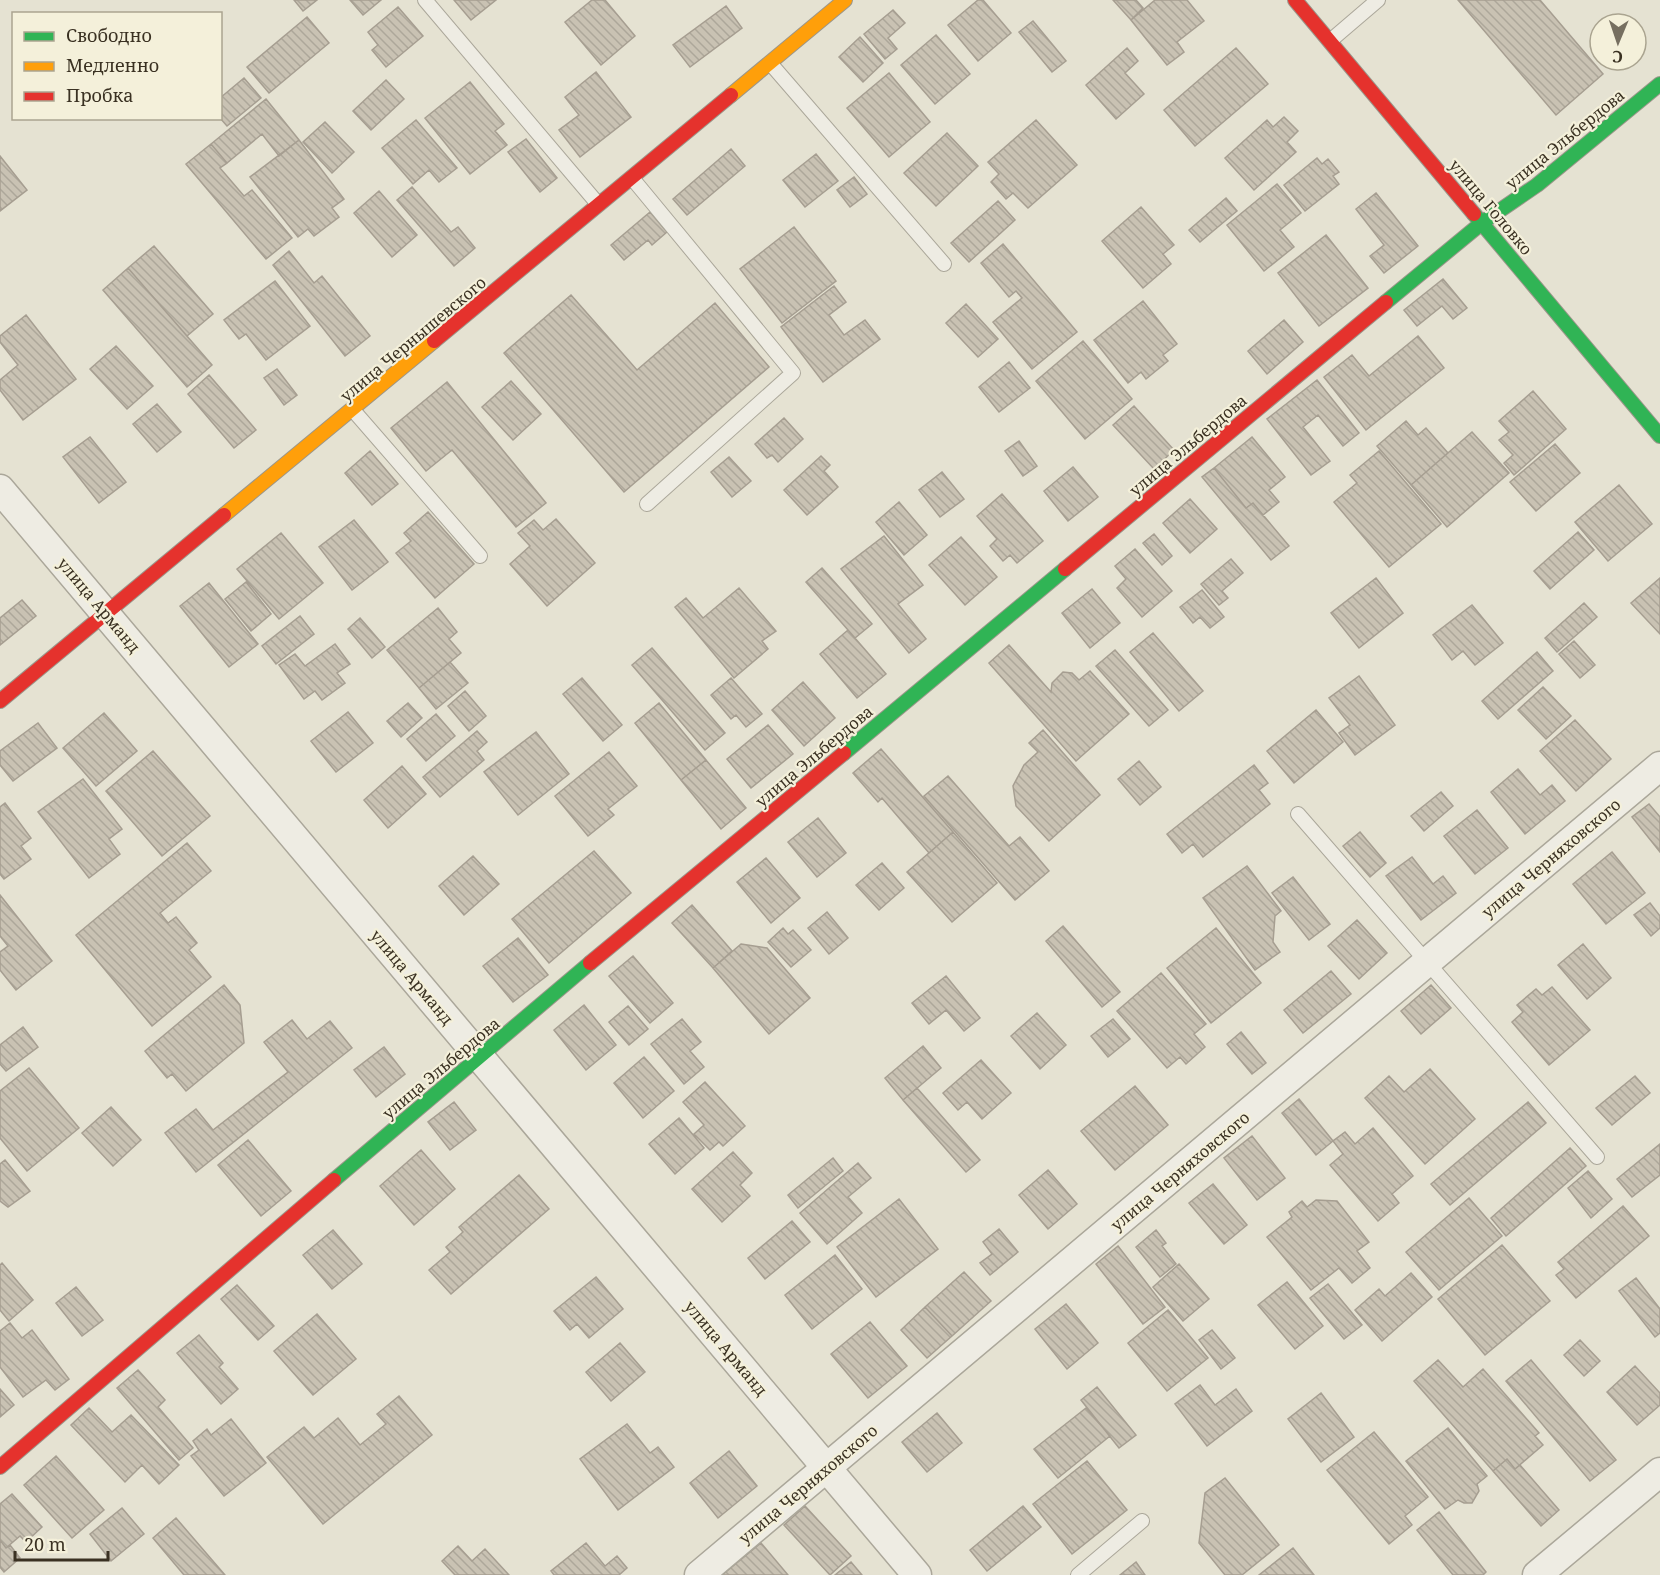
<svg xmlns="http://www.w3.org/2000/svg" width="1660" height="1575" font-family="'Noto Serif',serif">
<defs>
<pattern id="building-back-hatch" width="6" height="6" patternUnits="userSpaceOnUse" patternTransform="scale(1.5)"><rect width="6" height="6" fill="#c9c2b3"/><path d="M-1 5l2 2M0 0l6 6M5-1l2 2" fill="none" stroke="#ada79a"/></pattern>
</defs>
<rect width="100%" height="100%" fill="#e5e2d2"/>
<!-- building -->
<path fill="url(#building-back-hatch)" stroke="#a69e91" stroke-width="1.5" d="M294 0H317L303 11Z
M350 0H381L363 15Z
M454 0H496L471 20Z
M592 0H605L635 36 601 65 565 22Z
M978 0H983L1011 33 978 61 948 25Z
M1113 0H1136L1143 8 1131 20Z
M1155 0H1187L1204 21 1177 42 1184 52 1167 65 1131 20Z
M1458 0H1540L1603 74 1556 115Z
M726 6 742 28 690 67 673 45Z
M398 7 423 36 386 67 372 50 378 45 368 32Z
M893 10 905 23 888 38 897 49 885 59 864 34Z
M307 17 329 43 269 93 247 67Z
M1033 21 1066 61 1052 72 1019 32Z
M936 35 970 74 935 104 901 65Z
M860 37 883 63 863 82 839 57Z
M1127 48 1138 61 1125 73 1144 94 1116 119 1086 85Z
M1236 48 1268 84 1195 146 1164 110Z
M596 72 631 117 580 157 559 130 579 115 565 97Z
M889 73 930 122 889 157 847 108Z
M244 78 261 98 227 126 220 118V98Z
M386 80 404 99 371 130 353 111Z
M470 82 504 124 495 131 507 145 470 174 425 118Z
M266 99 299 140 279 156 262 134 227 163 211 144Z
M1284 117 1298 131 1287 142 1296 152 1254 190 1225 158 1267 120 1273 127Z
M416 120 457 168 439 182 429 170 413 184 382 148Z
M1036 120 1077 165 1028 208 1013 193 1006 199 991 182 999 174 988 162Z
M325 122 354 152 332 173 303 142Z
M947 133 978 166 936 206 904 173Z
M526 139 557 178 540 192 508 152Z
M299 140 344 199 332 208 339 217 314 236 308 229 298 237 250 177Z
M211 144 227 163 220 168 244 196 252 190 292 238 266 259 186 164Z
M731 149 745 166 687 215 673 199Z
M816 154 838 181 805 207 783 180Z
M0 156 27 190 0 211Z
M1317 158 1322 164 1328 159 1339 172 1333 176 1339 184 1305 211 1284 185Z
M854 177 867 194 850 207 837 190Z
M1277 184 1301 213 1280 230 1294 247 1264 271 1227 225Z
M412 187 451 232 458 227 475 248 454 266 397 200Z
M379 191 417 235 392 257 354 213Z
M1376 193 1418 246 1384 273 1370 256 1384 245 1356 209Z
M1226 198 1237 211 1200 242 1189 230Z
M998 201 1015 220 969 262 951 243Z
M1141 207 1174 245 1163 254 1171 264 1143 288 1102 241Z
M650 212 667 232 652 245 648 240 624 260 611 245Z
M794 227 836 281 782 323 740 269Z
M1326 235 1368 288 1319 326 1278 273Z
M1003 244 1077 332 1032 369 993 322 1022 298 1016 291 1009 297 981 263Z
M154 246 213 314 187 336 128 268Z
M289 251 314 283 322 276 370 336 345 356 273 265Z
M128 268 212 365 187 387 103 290Z
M1443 279 1467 308 1453 319 1442 306 1417 326 1404 310Z
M275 281 310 326 266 360 246 334 239 339 224 320Z
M834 286 846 302 829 315 844 335 865 320 880 339 823 382 781 327Z
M571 295 637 370 715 303 769 367 624 492 504 353Z
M1143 301 1177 344 1163 355 1168 361 1146 379 1141 372 1128 383 1094 340Z
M966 304 998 339 978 357 946 323Z
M26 315 76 379 23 420 0 390V380L18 365 0 342V336Z
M1284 320 1303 342 1267 374 1248 351Z
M1418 336 1444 368 1366 430 1324 377 1352 355 1369 376Z
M1083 341 1132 399 1085 439 1036 381Z
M116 346 153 386 127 409 90 369Z
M1009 362 1030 388 999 412 979 387Z
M277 369 297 395 284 405 264 378Z
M209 375 256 430 234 448 188 394Z
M1317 380 1359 433 1343 446 1318 415 1303 427 1330 461 1311 475 1267 419Z
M511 381 541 414 513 440 482 407Z
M447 382 546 503 516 527 452 450 426 471 391 428Z
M1533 391 1566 429 1514 475 1504 463 1513 455 1499 440 1509 432 1499 421Z
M157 404 181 432 157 452 133 424Z
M1134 406 1174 450 1154 469 1113 425Z
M784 418 803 439 778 462 772 455 767 458 755 444Z
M1406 421 1418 435 1426 428 1448 453 1411 485 1377 446Z
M1472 432 1509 473 1447 527 1411 485Z
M90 437 126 482 99 503 63 457Z
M1252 437 1285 477 1269 490 1279 502 1263 515 1253 503 1246 508 1214 468Z
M1019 441 1037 466 1023 476 1005 451Z
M1555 444 1580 473 1536 511 1510 482Z
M370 451 398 484 372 505 345 473Z
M1379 451 1441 524 1389 567 1334 502 1357 483 1350 475Z
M821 456 830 465 824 471 838 487 807 515 784 490Z
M729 457 751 481 732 497 711 472Z
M1073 467 1098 497 1068 521 1044 491Z
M1214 468 1246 508 1253 503 1289 546 1271 560 1202 477Z
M942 472 964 499 940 517 919 490Z
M1619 485 1652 524 1608 561 1575 522Z
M1002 494 1043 541 1017 563 1010 555 1003 561 990 546 997 539 977 516Z
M1190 499 1217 529 1190 553 1163 523Z
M899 502 927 535 904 555 876 522Z
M428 512 474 564 435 598 396 553 411 541 404 533Z
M556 519 595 563 547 606 510 564 530 546 518 533 534 520 543 530Z
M354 520 388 562 352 590 319 547Z
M1578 532 1594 550 1550 589 1534 571Z
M281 533 323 583 279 619 237 569Z
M1154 534 1172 556 1162 565 1143 543Z
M884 536 923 585 898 604 926 639 909 653 841 569Z
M961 537 997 577 965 605 929 565Z
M1135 549 1172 591 1142 617 1117 588 1126 579 1115 566Z
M1231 559 1243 573 1222 591 1228 598 1219 605 1201 584Z
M822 568 872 624 855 638 806 582Z
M1376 578 1403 613 1359 648 1331 613Z
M1660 578V634L1631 603Z
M246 582 271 614 251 631 225 599Z
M209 583 258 644 229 667 180 606Z
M739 588 776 631 762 641 768 649 734 678 675 607 686 598 703 618Z
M1092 589 1120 623 1090 648 1062 613Z
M1202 590 1224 617 1210 628 1200 617 1193 623 1180 607Z
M22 600 36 616 0 645V618Z
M1584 603 1597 617 1557 652 1545 638Z
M1472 605 1503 643 1475 665 1463 651 1452 660 1433 635Z
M438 608 457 632 449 639 461 653 419 688 387 650Z
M300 616 314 634 276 664 262 646Z
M360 618 385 647 372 658 348 629Z
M848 630 886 674 857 698 820 654Z
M1153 633 1203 691 1179 711 1130 652Z
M1574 641 1595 665 1580 678 1559 654Z
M335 644 350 664 337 673 345 683 322 700 315 691 304 699 279 665 295 654 305 666Z
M1009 645 1051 692 1052 683 1063 672 1072 673 1079 680 1090 671 1129 714 1076 761 989 663Z
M652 648 725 733 705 750 632 665Z
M1115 650 1168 710 1149 726 1096 666Z
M1537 652 1553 671 1498 719 1482 701Z
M450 662 468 683 436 709 419 688Z
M1359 676 1395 725 1355 755 1339 733 1350 725 1329 698Z
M582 678 622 725 603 741 563 694Z
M731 678 762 714 746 727 736 715 731 719 711 695Z
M803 682 835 718 804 746 772 710Z
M1543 687 1571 716 1546 739 1518 710Z
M465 691 486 716 469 731 448 706Z
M408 703 422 718 401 737 387 721Z
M659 703 706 760 681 780 635 723Z
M1316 710 1343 742 1294 783 1267 751Z
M348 712 373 743 336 772 311 741Z
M104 713 137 751 96 786 63 748Z
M436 714 455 736 426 761 407 739Z
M1575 720 1611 759 1576 791 1540 751Z
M38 723 57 748 13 781 0 765V751Z
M768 725 793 754 751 788 727 759Z
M1043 730 1100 795 1049 841 1016 806 1013 786 1024 765 1038 752 1029 743Z
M477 731 487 742 477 751 484 760 440 797 423 777Z
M536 732 569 774 518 815 484 772Z
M881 749 953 832 929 853 882 798 878 802 853 773Z
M153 751 210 816 162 856 106 791Z
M609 752 637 786 608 809 614 815 588 836 555 796Z
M706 760 746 808 721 829 681 780Z
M1139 761 1161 787 1140 805 1118 779Z
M1254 765 1268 783 1259 790 1270 804 1203 857 1193 844 1182 853 1167 834Z
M402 766 426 794 388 828 364 800Z
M1518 769 1540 795 1552 785 1565 801 1525 834 1491 792Z
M948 776 1009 846 1020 837 1049 871 1015 900 924 796Z
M83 779 122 829 109 839 120 854 89 878 38 812Z
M1441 792 1453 806 1424 831 1411 816Z
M5 803 31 838 21 846 31 859 4 879 0 874V807Z
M1649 804 1660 817V852L1632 817Z
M1477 810 1508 848 1475 874 1444 836Z
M818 818 846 853 817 877 788 842Z
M953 832 997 883 952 922 907 872Z
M1360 832 1386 863 1370 877 1343 846Z
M187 843 211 871 160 913 168 923 176 917 197 943 189 950 211 977 152 1026 76 935Z
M594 851 631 893 549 963 512 919Z
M1612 852 1645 893 1606 924 1573 884Z
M473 856 499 884 464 915 439 886Z
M1412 857 1433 884 1443 876 1456 893 1421 920 1386 876Z
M766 858 800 898 771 923 737 882Z
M882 863 904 888 879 910 856 885Z
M1247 866 1281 911 1275 916 1273 942 1280 952 1255 970 1203 898Z
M1293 877 1330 924 1309 940 1272 893Z
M0 895 52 961 16 990 0 970V952L8 946 0 936Z
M1650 903 1660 916V928L1651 936 1634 915Z
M692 905 732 951 713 968 672 923Z
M827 912 848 938 829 954 808 928Z
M1357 920 1387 953 1359 979 1328 946Z
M1063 926 1120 992 1102 1007 1046 941Z
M783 928 788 934 793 930 811 950 791 967 768 942Z
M1216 928 1261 983 1211 1023 1167 968Z
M518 938 548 975 513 1002 483 966Z
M741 944 767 948 810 998 769 1034 713 968Z
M1583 944 1611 978 1587 999 1558 965Z
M633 956 673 1003 650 1023 609 976Z
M1331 971 1351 994 1303 1033 1284 1010Z
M1161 973 1206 1024 1194 1034 1205 1047 1186 1064 1180 1057 1167 1068 1117 1011Z
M946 976 980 1018 964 1031 946 1010 929 1024 912 1003Z
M224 985 240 1005 244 1043 186 1091 172 1074 167 1078 145 1051Z
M1431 985 1451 1008 1421 1034 1401 1011Z
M1552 987 1590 1030 1549 1065 1512 1022 1523 1012 1517 1005 1536 989 1542 995Z
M584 1005 616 1045 586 1070 554 1030Z
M628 1006 648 1029 629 1045 609 1022Z
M1037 1013 1066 1045 1040 1069 1011 1036Z
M682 1019 701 1042 690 1051 704 1067 684 1084 651 1044Z
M1113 1019 1130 1039 1108 1057 1091 1036Z
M292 1020 307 1039 330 1021 352 1048 196 1172 165 1133 196 1109 213 1130 288 1072 264 1042Z
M23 1027 38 1047 6 1071 0 1064V1045Z
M1241 1032 1266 1063 1252 1074 1227 1044Z
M923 1046 941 1068 903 1100 885 1078Z
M384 1047 405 1074 376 1097 354 1070Z
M644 1057 674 1091 643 1118 614 1083Z
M981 1060 1011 1093 982 1119 967 1102 958 1110 943 1093Z
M29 1068 79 1128 27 1171 0 1138V1091Z
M1430 1069 1475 1119 1425 1164 1365 1098 1389 1076 1404 1092Z
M1635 1076 1650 1093 1612 1125 1596 1108Z
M705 1082 745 1126 723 1146 719 1142 710 1150 694 1134 704 1125 683 1102Z
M1135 1086 1168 1125 1115 1170 1081 1131Z
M917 1088 980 1160 966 1172 903 1100Z
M1299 1099 1333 1141 1316 1155 1282 1113Z
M454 1102 476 1130 450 1150 428 1122Z
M1528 1102 1546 1123 1450 1205 1431 1184Z
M111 1107 141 1140 113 1166 82 1133Z
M679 1118 704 1148 675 1174 649 1144Z
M1373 1128 1413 1176 1392 1194 1399 1203 1378 1221 1330 1165 1343 1154 1333 1141 1345 1132 1355 1144Z
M1252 1136 1285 1178 1257 1200 1224 1158Z
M248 1140 291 1191 261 1216 218 1165Z
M1660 1144V1175L1632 1197 1617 1179Z
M1570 1148 1586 1166 1506 1236 1491 1218Z
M421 1150 455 1189 414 1225 380 1186Z
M733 1152 752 1173 740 1185 750 1196 722 1222 692 1189Z
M833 1158 843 1171 798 1208 788 1195Z
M5 1160 30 1191 8 1207 0 1201V1164Z
M858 1163 871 1178 848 1197 862 1213 827 1244 800 1213Z
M1048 1170 1077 1204 1048 1229 1019 1195Z
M1588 1171 1612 1199 1591 1218 1568 1188Z
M519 1175 549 1209 451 1294 429 1270 450 1252 446 1247 463 1232 459 1227Z
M1213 1184 1247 1225 1224 1244 1189 1203Z
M1469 1198 1502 1236 1439 1290 1406 1252Z
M899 1199 938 1249 876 1297 837 1247Z
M1316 1200 1337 1201 1369 1242 1357 1251 1370 1268 1352 1283 1339 1268 1311 1290 1267 1237 1292 1217 1289 1212 1302 1201 1307 1207Z
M1623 1206 1649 1236 1576 1298 1556 1275 1564 1269 1558 1262Z
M792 1221 810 1242 765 1279 748 1258Z
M999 1229 1018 1252 990 1275 980 1263 992 1254 983 1242Z
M333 1230 362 1264 332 1289 303 1255Z
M1156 1230 1166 1243 1162 1246 1176 1264 1160 1277 1136 1247Z
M1502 1245 1550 1301 1485 1355 1438 1299Z
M1118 1246 1165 1307 1143 1324 1096 1264Z
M835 1255 862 1289 812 1329 785 1295Z
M2 1263 33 1300 9 1321 0 1310V1265Z
M1179 1264 1209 1299 1183 1321 1153 1287Z
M964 1272 991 1301 952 1336 925 1307Z
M1411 1273 1432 1297 1382 1341 1355 1310 1379 1289 1385 1296Z
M596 1277 623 1309 589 1338 577 1324 570 1330 554 1311Z
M1636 1278 1660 1309V1333L1655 1337 1619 1291Z
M1287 1282 1323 1326 1295 1349 1258 1305Z
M1328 1284 1362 1325 1344 1339 1310 1298Z
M237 1285 274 1326 258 1340 221 1299Z
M76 1287 103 1320 82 1336 56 1303Z
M1066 1304 1098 1343 1067 1369 1035 1329Z
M925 1307 952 1336 927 1358 901 1330Z
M1168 1310 1208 1358 1167 1391 1128 1343Z
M317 1314 356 1359 313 1395 274 1351Z
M870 1322 907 1366 868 1398 831 1354Z
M10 1323 22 1338 32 1330 69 1379 55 1390 46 1380 23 1397 0 1367V1331Z
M1212 1330 1235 1358 1221 1369 1199 1340Z
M199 1335 223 1363 219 1367 238 1389 221 1404 177 1353Z
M1580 1340 1600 1361 1584 1376 1564 1355Z
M620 1343 645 1372 611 1401 586 1372Z
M1438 1360 1463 1387 1483 1369 1539 1433 1535 1436 1543 1445 1515 1469 1507 1459 1493 1471 1414 1381Z
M1531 1360 1616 1460 1590 1481 1506 1381Z
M1635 1366 1660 1393V1405L1637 1425 1607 1392Z
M138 1370 165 1400 158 1407 193 1448 179 1460 117 1388Z
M1200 1385 1215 1405 1236 1389 1252 1411 1207 1446 1175 1404Z
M1097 1387 1136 1435 1119 1448 1081 1400Z
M0 1389 14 1405 0 1417Z
M1321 1393 1354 1437 1321 1462 1288 1419Z
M399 1396 432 1435 323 1524 267 1457 304 1427 314 1438 338 1418 360 1445 386 1424 377 1414Z
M89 1408 112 1432 131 1415 179 1465 159 1484 142 1465 125 1482 71 1425Z
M1086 1408 1110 1436 1058 1478 1034 1449Z
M937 1413 962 1443 927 1472 902 1442Z
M231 1419 266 1463 224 1496 191 1456 199 1450 193 1441 207 1429 211 1435Z
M627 1424 650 1453 658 1447 674 1467 618 1510 580 1459Z
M1448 1428 1487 1476 1477 1484 1479 1491 1472 1503H1464L1458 1500 1445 1509 1406 1461Z
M1374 1432 1428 1497 1405 1516 1412 1525 1389 1544 1327 1470Z
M729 1451 757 1486 718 1518 690 1483Z
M56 1456 104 1510 72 1538 24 1485Z
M1507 1459 1515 1469 1520 1465 1559 1510 1541 1526 1493 1471Z
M1087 1461 1127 1510 1072 1554 1033 1504Z
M1225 1478 1279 1545 1242 1575H1225L1199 1543 1205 1493Z
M12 1494 42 1527 26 1542 20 1536 6 1548 0 1540V1504Z
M805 1506 851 1556 830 1575 784 1525Z
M1023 1506 1041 1527 987 1571 970 1550Z
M122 1508 144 1534 111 1561 90 1534Z
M1439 1512 1486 1572 1483 1575H1453L1417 1530Z
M176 1518 225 1575H184L153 1538Z
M0 1540 6 1548 10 1545 20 1558 4 1572 0 1567Z
M586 1543 605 1566 617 1556 627 1568 619 1575H554L551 1571Z
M761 1543 788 1575H722Z
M458 1546 472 1561 485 1549 509 1575H455L442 1561Z
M1293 1548 1314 1575H1259Z
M851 1562 862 1575H835Z
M1136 1562 1145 1575H1120Z"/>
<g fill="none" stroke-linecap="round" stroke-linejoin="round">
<!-- lane casing -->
<g stroke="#aba79a" stroke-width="16">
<path id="lane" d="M425 0 598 204
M1330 41 1378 0
M770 63 944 264
M632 178 793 373 647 504
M353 410 480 556
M1298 814 1597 1157
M1078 1575 1142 1521"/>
</g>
<!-- street casing -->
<g stroke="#aba79a" stroke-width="31">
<path id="street" d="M0 489 917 1575
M699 1575 1660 766
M1537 1575 1660 1472"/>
</g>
<!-- fast casing -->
<g stroke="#9b968a" stroke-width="16">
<path id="fast" d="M1474 214 1660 436
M1386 302 1483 222 1537 185 1660 84
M844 753 1065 569
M334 1180 590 963"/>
</g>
<!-- slow casing -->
<g stroke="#9b968a" stroke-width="16">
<path id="slow" d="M731 95 845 0
M224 515 434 341"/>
</g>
<!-- jam casing -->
<g stroke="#9b968a" stroke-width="16">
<path id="jam" d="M1295 0 1474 214
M434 341 731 95
M1065 569 1386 302
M0 701 224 515
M590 963 844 753
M0 1467 334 1180"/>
</g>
<!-- lane -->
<use href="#lane" stroke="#eeece3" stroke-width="14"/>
<!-- street -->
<use href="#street" stroke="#eeece3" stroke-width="28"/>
<!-- fast -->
<use href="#fast" stroke="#30b455" stroke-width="14"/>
<!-- slow -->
<use href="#slow" stroke="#ff9f0a" stroke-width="14"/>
<!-- jam -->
<use href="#jam" stroke="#e5322d" stroke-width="14"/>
</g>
<g text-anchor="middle" stroke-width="4.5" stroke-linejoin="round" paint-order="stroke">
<!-- street labels -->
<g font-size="16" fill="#3a3122" stroke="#f4f0da">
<text transform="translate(1565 139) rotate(-39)" y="6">улица Эльбердова</text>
<text transform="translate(1491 207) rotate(50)" y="6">улица Головко</text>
<text transform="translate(413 339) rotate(-40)" y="6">улица Чернышевского</text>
<text transform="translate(1188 445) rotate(-40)" y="6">улица Эльбердова</text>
<text transform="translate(99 605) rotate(50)" y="6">улица Арманд</text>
<text transform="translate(814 756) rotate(-40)" y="6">улица Эльбердова</text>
<text transform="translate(1551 858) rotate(-40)" y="6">улица Черняховского</text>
<text transform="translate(412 977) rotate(50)" y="6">улица Арманд</text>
<text transform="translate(441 1068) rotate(-40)" y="6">улица Эльбердова</text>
<text transform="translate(1180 1171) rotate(-40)" y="6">улица Черняховского</text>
<text transform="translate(726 1348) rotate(50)" y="6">улица Арманд</text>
<text transform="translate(808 1484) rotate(-40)" y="6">улица Черняховского</text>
</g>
</g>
<!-- legend -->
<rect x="12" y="12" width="210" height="108" fill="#f4f0da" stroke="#aaa490" stroke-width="1.5"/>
<rect x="24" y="32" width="30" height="9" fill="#30b455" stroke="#aaa490" stroke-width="1.5"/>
<text x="66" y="42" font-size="18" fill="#3a3122">Свободно</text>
<rect x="24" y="62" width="30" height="9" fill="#ff9f0a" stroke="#aaa490" stroke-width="1.5"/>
<text x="66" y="72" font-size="18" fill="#3a3122">Медленно</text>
<rect x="24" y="92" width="30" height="9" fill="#e5322d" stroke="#aaa490" stroke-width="1.5"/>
<text x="66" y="102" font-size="18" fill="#3a3122">Пробка</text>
<!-- north arrow -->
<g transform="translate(1618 42) rotate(182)"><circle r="28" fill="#f4f0da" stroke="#aaa490" stroke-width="1.5"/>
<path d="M0-4.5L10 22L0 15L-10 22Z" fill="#766f60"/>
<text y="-9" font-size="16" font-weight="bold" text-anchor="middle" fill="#3a3122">С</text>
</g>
<!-- scale -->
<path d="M15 1551v9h93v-9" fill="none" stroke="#3a3122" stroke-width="3"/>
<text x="24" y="1551" font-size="18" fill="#3a3122" stroke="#f4f0da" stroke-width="4.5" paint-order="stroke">20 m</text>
</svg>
